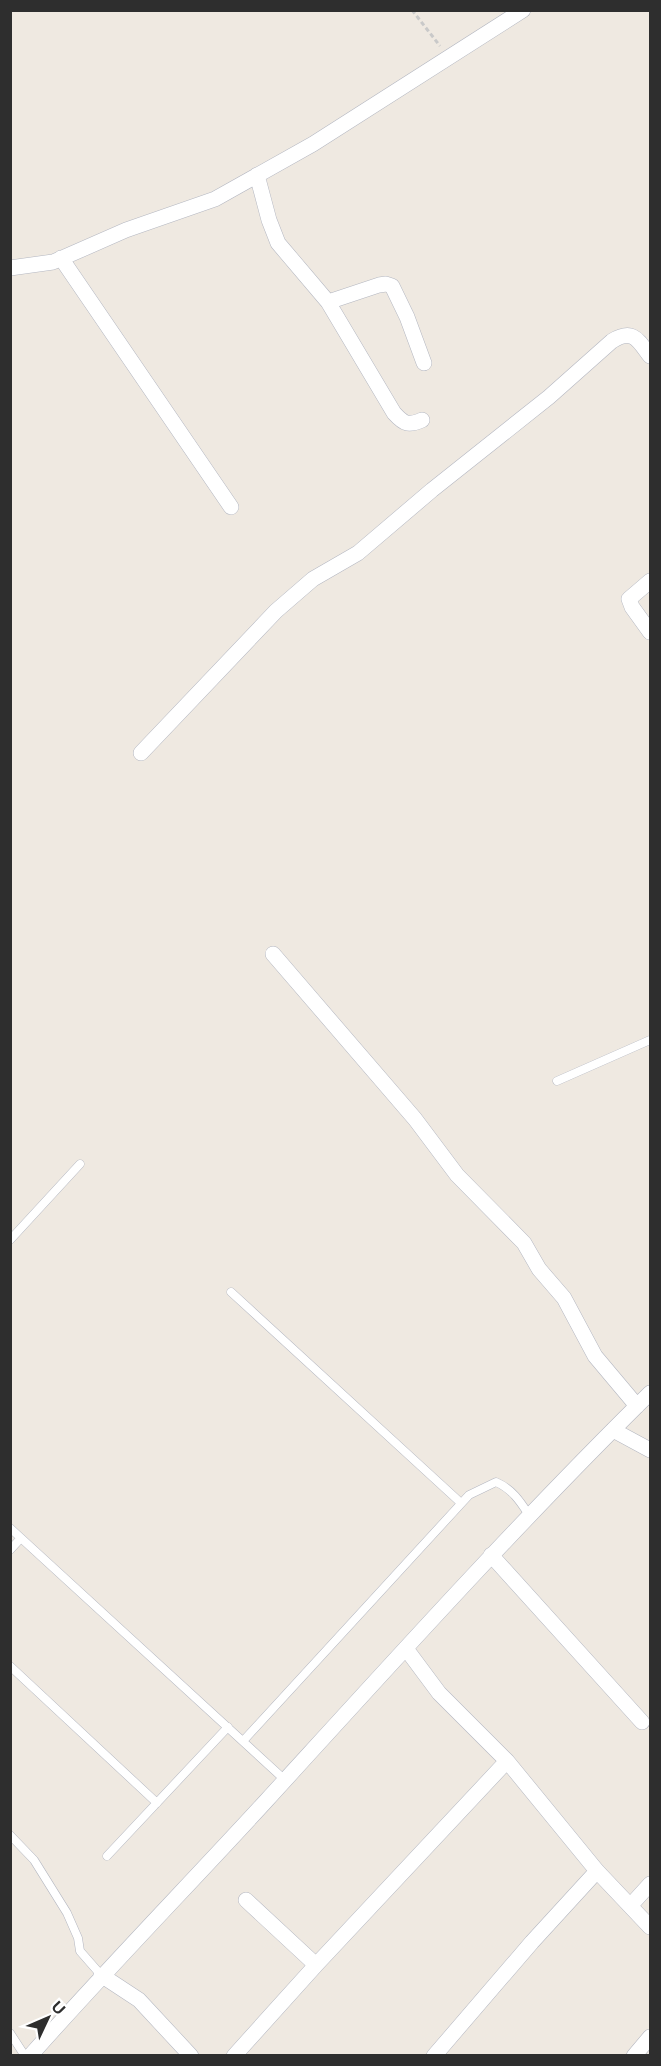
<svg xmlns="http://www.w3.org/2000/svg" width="661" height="2066" font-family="Arial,sans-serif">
<rect width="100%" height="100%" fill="#efe9e1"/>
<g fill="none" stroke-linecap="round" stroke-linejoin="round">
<!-- service casing -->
<g stroke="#b4b7c1" stroke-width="9">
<path id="service" d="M557 1081 650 1040
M10 1240 80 1164
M231 1292 461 1503
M10 1528 285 1780
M10 1550 21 1538
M10 1666 157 1803
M244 1740 469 1495 496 1482C512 1489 520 1501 529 1515
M10 1835 34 1860 67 1913 78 1938 80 1951 101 1975
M107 1856 228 1727
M10 2033 25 2056"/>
</g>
<!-- minor casing -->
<g stroke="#b4b7c1" stroke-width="16">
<path id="minor" d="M257 175 269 220 278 243 328 302 379 285 386 284 392 286 407 317 424 363
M61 258 231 507
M10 268 53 262 126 230 215 199 313 144 523 10
M328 302 394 413C404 424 408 426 422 420
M650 581 629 599 632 607 650 632
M141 753 276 611 313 579 358 553 432 490 549 397 612 341C633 328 638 340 650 356
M273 954 415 1119 457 1175 524 1243 539 1269 564 1298 595 1356 637 1406
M613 1430 650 1450
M491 1555 642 1722
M407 1650 439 1693 507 1761 597 1871 650 1927
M246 1900 316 1965
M631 1905 650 1884
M101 1975 139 2000 191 2056
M30 2056C107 1969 187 1887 266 1801 392 1663 517 1524 650 1393
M234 2056 316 1965 507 1761
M434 2056 532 1942 597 1871
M634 2056 650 2037"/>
</g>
<!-- path -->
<path stroke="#c9c9c9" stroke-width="3" stroke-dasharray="4.5 3" stroke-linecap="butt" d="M412 10 440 46"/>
<!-- service -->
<use href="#service" stroke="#fff" stroke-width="8"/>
<!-- minor -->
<use href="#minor" stroke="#fff" stroke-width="15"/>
</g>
<!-- border -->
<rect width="661" height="2066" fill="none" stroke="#2e2e2e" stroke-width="24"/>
<!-- north arrow -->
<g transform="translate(48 2018) rotate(46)" stroke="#ffffff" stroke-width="4.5" paint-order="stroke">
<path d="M0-4.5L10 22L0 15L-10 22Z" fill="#2e2e2e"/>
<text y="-9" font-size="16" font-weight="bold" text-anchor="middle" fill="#2e2e2e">U</text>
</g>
</svg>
